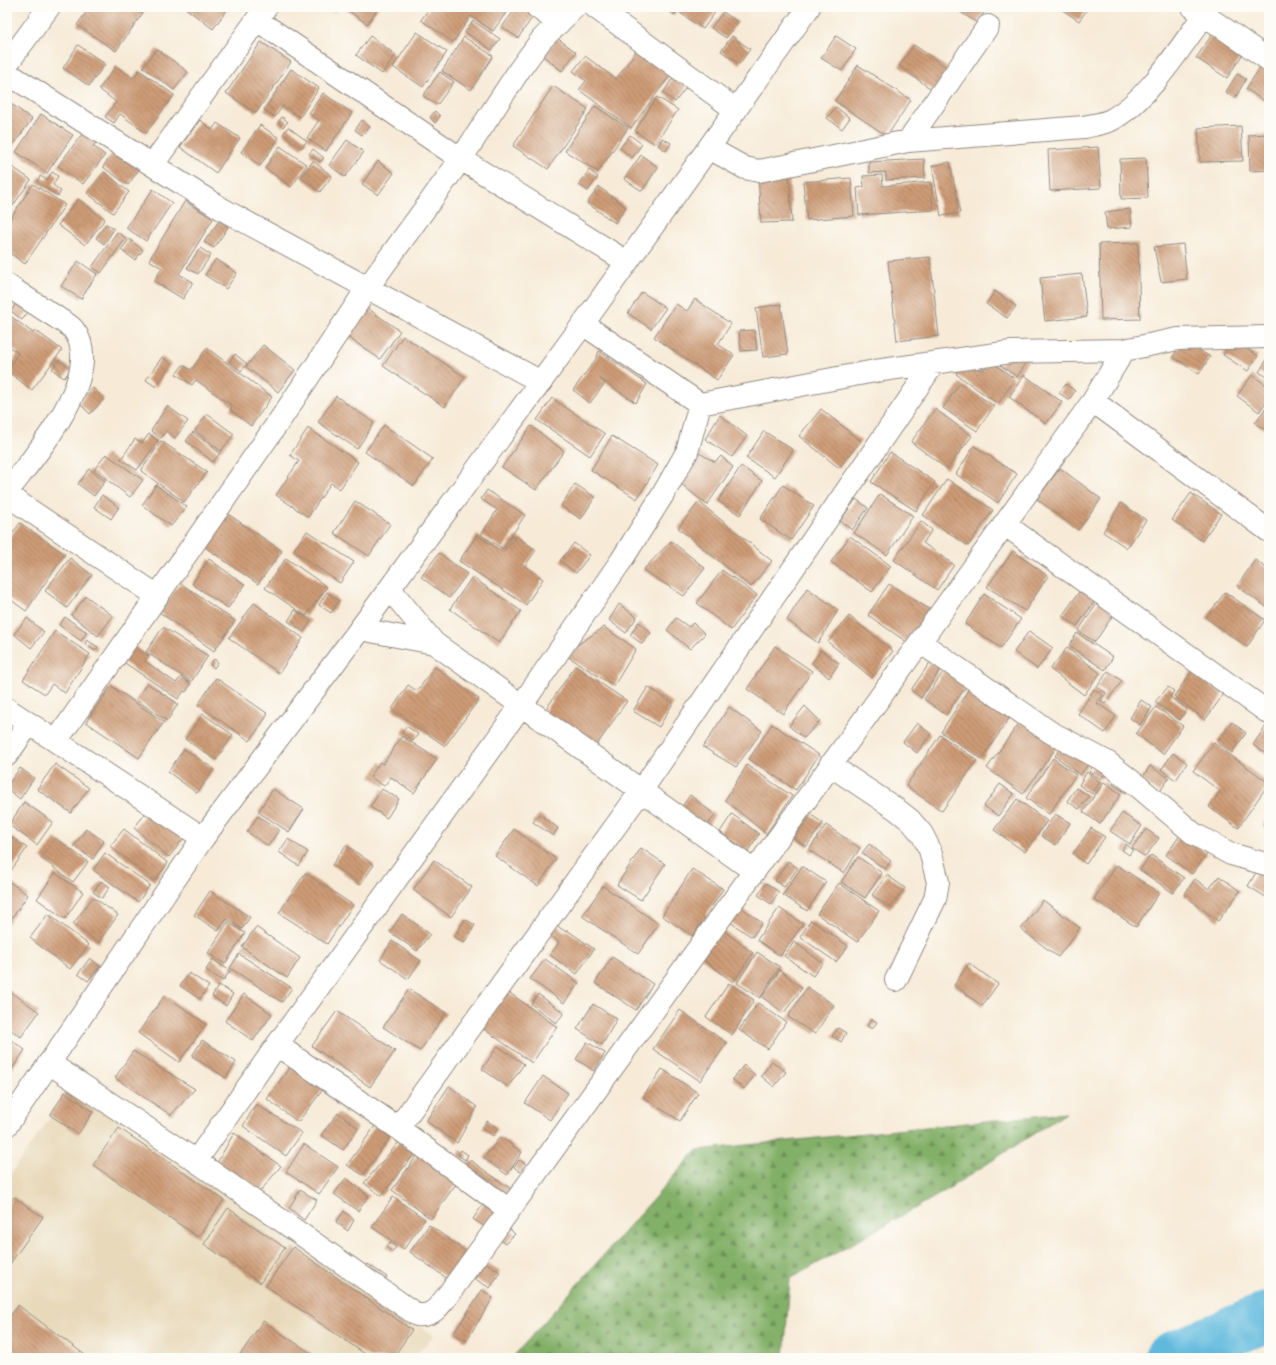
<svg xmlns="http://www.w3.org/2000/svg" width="1276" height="1365" font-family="'Balsamiq Sans',sans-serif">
<defs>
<pattern id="forest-firs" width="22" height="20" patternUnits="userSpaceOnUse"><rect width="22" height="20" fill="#83b068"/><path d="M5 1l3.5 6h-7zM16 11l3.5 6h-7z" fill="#6b8f56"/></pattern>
<pattern id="building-back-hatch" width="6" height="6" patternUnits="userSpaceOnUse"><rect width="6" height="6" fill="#cd9b76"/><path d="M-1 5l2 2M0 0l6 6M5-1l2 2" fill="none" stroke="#a77f61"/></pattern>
</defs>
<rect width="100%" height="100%" fill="#fdfcf7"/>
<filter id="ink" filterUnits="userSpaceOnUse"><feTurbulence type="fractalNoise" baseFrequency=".025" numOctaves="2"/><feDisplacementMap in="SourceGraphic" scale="8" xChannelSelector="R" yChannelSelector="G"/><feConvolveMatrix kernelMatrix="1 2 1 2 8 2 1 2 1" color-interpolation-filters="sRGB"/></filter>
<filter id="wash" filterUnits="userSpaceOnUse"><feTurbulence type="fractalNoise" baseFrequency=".012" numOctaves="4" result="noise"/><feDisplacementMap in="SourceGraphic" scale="16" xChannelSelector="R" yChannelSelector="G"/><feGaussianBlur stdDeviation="0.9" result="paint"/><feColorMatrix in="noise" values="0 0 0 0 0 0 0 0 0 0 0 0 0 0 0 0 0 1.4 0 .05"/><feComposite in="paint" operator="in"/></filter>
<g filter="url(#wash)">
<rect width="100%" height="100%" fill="#f7ebd8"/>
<!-- built -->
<path fill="#e8d9ba" d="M71 1088 434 1336 413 1358H7V1179Z"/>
<!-- forest -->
<path fill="url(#forest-firs)" stroke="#576e4a" d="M1066 1113 940 1194 790 1279 784 1358H512L697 1150Z"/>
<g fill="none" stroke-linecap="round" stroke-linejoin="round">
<!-- river -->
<path stroke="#5fb9dd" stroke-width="50" d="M1169 1358 1269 1316"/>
</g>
<g id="blocks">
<!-- building -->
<path fill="url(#building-back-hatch)" d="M90 7H147L116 51 77 25Z
M184 7H229L213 29Z
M327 7H338L334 12Z
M343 7H379L367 24Z
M430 7H510L493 31 471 16 453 42 421 20Z
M517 7H532L537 11 518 38 502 27Z
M663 7H679L674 15Z
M683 7H719L703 29 679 12Z
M953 7H988L977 23Z
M1058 7H1089L1079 21Z
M723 12 738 22 726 38 711 28Z
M473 21 500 39 492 50 465 32Z
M1216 29 1246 49 1227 78 1196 58Z
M417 32 447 52 423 87 393 67Z
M370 36 396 55 382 74 356 55Z
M732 36 750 49 739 64 721 51Z
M836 36 856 49 842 71 821 58Z
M464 37 493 56 471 90 442 71Z
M557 38 576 52 562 71 543 56Z
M261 42 291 62 256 113 226 93Z
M78 45 105 64 89 86 63 68Z
M914 45 949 69 934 91 899 66Z
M157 49 188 72 174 90 143 67Z
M638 49 671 74 631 128 579 90 586 81 573 71 585 56 616 79Z
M1263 63 1269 67V104L1246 89Z
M858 65 911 100 887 136 835 101Z
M116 66 133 78 139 70 174 95 146 133 120 114 114 123 105 117 116 102 99 89Z
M291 69 319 88 300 117 283 106 275 117 264 110Z
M440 72 454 82 437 105 423 96Z
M1237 74 1246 79 1235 98 1226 92Z
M675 75 688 85 675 102 663 93Z
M553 86 588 109 548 169 513 146Z
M323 93 352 113 326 151 307 138 319 120 309 113Z
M657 97 678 110 655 144 635 131Z
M7 101 32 119 7 154Z
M595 106 628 128 598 172 565 151Z
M836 107 850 118 842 129 827 118Z
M435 111 440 116 435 123 430 117Z
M41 114 73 135 47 173 16 152Z
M282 117 288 122 283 127 278 122Z
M200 120 212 130 217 123 240 138 216 173 180 147Z
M362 120 370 127 362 135 355 130Z
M260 125 279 138 260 166 241 152Z
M1241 126 1243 161 1200 162 1198 128Z
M288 127 307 141 301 148 283 134Z
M85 130 98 140 93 146 105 155 83 184 58 166Z
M1269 134V170L1250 171 1249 135Z
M630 135 642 144 632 158 620 148Z
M662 138 671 143 666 151 658 145Z
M347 140 364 152 345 177 329 165Z
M280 146 307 165 291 187 265 168Z
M117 147 142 165 128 185 103 167Z
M1098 147 1101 188 1050 191 1048 150Z
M313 149 324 158 320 162 309 154Z
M641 155 658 167 642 191 624 179Z
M1146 158 1148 198 1121 199 1120 159Z
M924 159 925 178 886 180V172L869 173V162Z
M313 161 332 176 320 192 301 177Z
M378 161 394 173 378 195 362 184Z
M950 162 960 213 941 216 932 166Z
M7 163 31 180 7 214Z
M589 170 598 177 588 191 579 185Z
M52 172 58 176 53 185 61 191 58 196 37 182 40 176 47 180Z
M104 172 129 192 113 213 87 193Z
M789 173 792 222 761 223 758 174Z
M882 175 883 186 931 182 933 210 859 215 857 188 864 187 863 176Z
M851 178 854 216 807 220 803 182Z
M33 184 65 205 25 264 7 251V224Z
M599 187 626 207 615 223 587 203Z
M153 189 172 203 146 241 126 228Z
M78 199 105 219 85 245 58 225Z
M185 201 213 219 179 274 193 282 183 299 154 281 162 268 149 260Z
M1130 209 1132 227 1107 229 1105 212Z
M219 221 228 227 214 248 204 242Z
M106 224 114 229 104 244 96 238Z
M117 232 126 238 101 273 92 267Z
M129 239 143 250 135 260 121 250Z
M1138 243 1140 319 1101 320 1099 244Z
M1183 244 1187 279 1161 282 1154 247Z
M200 248 211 255 198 274 187 268Z
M930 257 939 336 897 341 888 261Z
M216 259 237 273 226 289 205 275Z
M78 261 97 274 81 299 61 286Z
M1082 274 1087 317 1045 321 1040 278Z
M995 291 1016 306 1007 318 986 304Z
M642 292 666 308 651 329 628 313Z
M21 296 33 305 22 320 11 311Z
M695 299 731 324 718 344 734 355 717 380 654 337 676 304 687 311Z
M781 304 788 354 763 357 756 308Z
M363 305 400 331 380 359 343 334Z
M12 317 33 333 35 330 62 350 32 390 7 371 18 353 7 345V324Z
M754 330 757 350 741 351 739 331Z
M403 336 465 377 445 407 383 366Z
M1183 340 1210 357 1199 374 1173 357Z
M1233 340 1258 356 1248 371 1223 355Z
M263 345 295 370 278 392 246 367Z
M207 348 272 397 251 426 230 410 232 406 196 380 192 385 176 374 183 365 191 370Z
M599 351 647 384 636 403 599 378 605 383 590 403 573 390 596 359Z
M235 354 247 364 241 371 229 362Z
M1008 354 1029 359 1017 377 1000 365Z
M1269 356V378L1259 372Z
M162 357 171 364 156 387 146 380Z
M967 359 983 371 990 361 1015 379 998 404 956 374Z
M59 360 71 369 64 378 52 369Z
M1024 375 1062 402 1046 424 1009 397Z
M1252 375 1269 387V398L1259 412 1237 396Z
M960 383 994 406 977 431 943 408Z
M1066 384 1075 391 1069 400 1059 393Z
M93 388 104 399 90 414 79 403Z
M336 396 374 423 357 449 318 422Z
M552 398 605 434 590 456 537 420Z
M1269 403V428L1267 431 1255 423Z
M167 406 188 421 175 438 166 431 161 438 151 431Z
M821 409 861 441 839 468 799 436Z
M935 409 972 436 947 469 911 442Z
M207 414 234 434 221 451 195 431Z
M720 415 747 436 732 457 705 439Z
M384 425 433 459 414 486 365 452Z
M531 426 564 451 536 490 502 467Z
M308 428 358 462 340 489 331 483 308 517 276 495 299 461 290 455Z
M764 431 793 450 775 477 746 458Z
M193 432 220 453 213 462 186 441Z
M149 434 158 441 137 470 121 459 135 439 142 443Z
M612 436 658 465 637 499 591 470Z
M161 441 207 472 184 502 141 471Z
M974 446 1017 474 998 503 956 474Z
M890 452 935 482 916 511 871 482Z
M699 453 715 462 721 456 733 467 707 505 680 483Z
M106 454 143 480 130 497 94 470Z
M741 466 762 481 740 515 718 501Z
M1060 468 1101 499 1078 530 1037 499Z
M89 469 105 481 94 496 78 484Z
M947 479 993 510 968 546 923 515Z
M575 484 595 497 581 519 561 506Z
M156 485 187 507 171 526 142 505Z
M783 485 814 506 791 540 760 519Z
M487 490 525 515 503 549 481 535 497 510 481 499Z
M1191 493 1221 514 1202 541 1172 520Z
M880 494 913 516 887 555 854 533Z
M102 495 119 507 111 519 94 507Z
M856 499 868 508 852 530 840 521Z
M355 501 390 524 369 556 334 533Z
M699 502 772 561 751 587 678 528Z
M1121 503 1146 520 1127 548 1103 532Z
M228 514 282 551 258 584 205 547Z
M921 521 932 530 923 543 954 565 937 590 894 560Z
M20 523 65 554 26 611 7 597V541Z
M307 531 354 562 340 583 293 551Z
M477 535 503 552 516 536 536 550 525 566 543 579 526 605 459 561Z
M850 536 891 566 872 592 831 562Z
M671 541 705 568 684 596 643 570Z
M574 543 590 555 576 573 560 561Z
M1013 551 1048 576 1025 611 987 587Z
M439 553 467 574 449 598 421 577Z
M70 558 92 575 67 608 45 591Z
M286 558 327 587 306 616 265 588Z
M209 559 245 585 228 608 192 584Z
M1255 560 1269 570V609L1237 586Z
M722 570 757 595 731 630 697 603Z
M472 577 521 611 499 643 450 609Z
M180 583 235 621 214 651 159 612Z
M889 584 929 609 908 643 868 615Z
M807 588 838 610 818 643 787 620Z
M1082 588 1097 598 1077 626 1062 616Z
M327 592 339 601 331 613 319 605Z
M1225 592 1265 620 1247 647 1206 618Z
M984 594 1021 619 1001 648 965 624Z
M86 596 113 616 98 636 71 615Z
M1101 598 1117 609 1095 642 1078 631Z
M254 603 303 638 279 673 229 638Z
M619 604 637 617 626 633 609 620Z
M295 610 311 621 304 632 288 621Z
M849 616 893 651 872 678 828 642Z
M65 617 87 632 81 641 59 625Z
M27 618 44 632 31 648 14 634Z
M676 618 689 627 693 623 705 634 690 649 667 630Z
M639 622 651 633 642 644 630 635Z
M163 627 208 656 191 682 146 652Z
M604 627 636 649 614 686 564 654Z
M55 631 90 654 65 693 52 684 45 694 23 680Z
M1029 631 1053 648 1037 669 1014 652Z
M1077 633 1113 657 1105 670 1069 646Z
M87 640 98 647 95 651 85 644Z
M134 646 149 656 145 661 176 683 181 677 191 684 186 692 184 691 178 699 119 659Z
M775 646 812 671 783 714 747 689Z
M1067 648 1100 673 1084 695 1050 669Z
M821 650 839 663 829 678 812 663Z
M214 659 218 662 214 668 210 665Z
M931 661 941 668 921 698 911 690Z
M575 666 627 701 596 746 544 712Z
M435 667 479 699 445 746 392 709 408 685 417 691Z
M945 670 967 685 946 715 924 699Z
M1108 671 1122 681 1105 704 1101 701 1106 693 1097 687Z
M1192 671 1223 695 1205 720 1174 696Z
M216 678 268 714 250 741 198 705Z
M147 683 178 704 167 721 136 700Z
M972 684 1014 711 982 759 941 732Z
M111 686 164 722 139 758 86 722Z
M648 687 673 703 659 727 633 711Z
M1168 687 1174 691 1170 697 1187 709 1180 720 1155 702Z
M1094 689 1103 695 1097 703 1116 716 1105 733 1078 714Z
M1141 700 1152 707 1140 725 1130 718Z
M805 706 820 721 804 738 789 726Z
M729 707 762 731 736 767 703 747Z
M1156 707 1183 726 1163 754 1136 734Z
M203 714 233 735 216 760 185 739Z
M1022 719 1058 745 1023 794 987 768Z
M1232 722 1246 733 1232 753 1217 742Z
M917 723 931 734 917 753 903 742Z
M772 724 819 755 796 790 749 759Z
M406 726 418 734 413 741 402 733Z
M1265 727 1269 730V756L1253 745Z
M940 735 977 760 942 811 906 786Z
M402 736 437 759 414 793 391 777 384 786 370 777 380 762 383 764Z
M1214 743 1269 783 1238 828 1209 807 1220 791 1193 771Z
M1064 744 1090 762 1080 775 1055 756Z
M184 749 214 769 197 793 168 772Z
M1173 753 1187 763 1176 780 1161 770Z
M1053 758 1076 775 1049 814 1026 798Z
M55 764 89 788 71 813 37 789Z
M747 765 792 796 766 834 725 800Z
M1094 765 1105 773 1101 779 1089 772Z
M1150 766 1169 778 1159 793 1141 780Z
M20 768 34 778 20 799 7 789V786Z
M1087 772 1100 782 1092 794 1079 785Z
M1119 775 1132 784 1126 793 1113 784Z
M1104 782 1121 794 1100 824 1083 812Z
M1000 784 1014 794 998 816 984 806Z
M1076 788 1089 796 1079 809 1067 801Z
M273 789 304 809 289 832 258 812Z
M382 789 399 799 387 818 370 807Z
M690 795 715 815 706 828 679 811Z
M1017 799 1047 821 1025 852 994 830Z
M24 802 53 822 37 845 9 825Z
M149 809 184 838 169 857 134 828Z
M1122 813 1142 826 1130 844 1110 831Z
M539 814 558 828 553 836 533 822Z
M732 814 759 834 748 851 720 832Z
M1055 814 1070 823 1056 845 1041 836Z
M811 815 823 823 806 847 794 838Z
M258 816 279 830 268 846 247 832Z
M1269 817V830L1263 825Z
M826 825 860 848 844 873 809 850Z
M1091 828 1105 837 1086 864 1073 854Z
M86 829 104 841 93 859 74 846Z
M124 829 168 863 154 881 110 846Z
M514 829 556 859 538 886 495 856Z
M1146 829 1159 838 1145 857 1132 848Z
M7 834 27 848 10 872 7 870Z
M1181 834 1207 854 1192 874 1166 855Z
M55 838 88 862 73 882 41 858Z
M288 839 308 852 299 866 279 852Z
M869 844 891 861 885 869 862 853Z
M1126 844 1133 850 1129 855 1122 850Z
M346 845 374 865 360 885 332 865Z
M641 848 665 864 641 900 617 885Z
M105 853 150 885 138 902 93 870Z
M1151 855 1184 878 1173 893 1140 870Z
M858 857 882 873 865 898 841 882Z
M434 860 472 887 451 917 413 890Z
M788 861 798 868 784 887 775 881Z
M1117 865 1159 893 1136 927 1094 899Z
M802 866 826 882 807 911 783 895Z
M692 869 723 889 693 936 662 916Z
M1258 869 1269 875V899L1248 886Z
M55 873 83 892 65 919 37 899Z
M305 873 353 905 327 944 279 913Z
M887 875 905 888 890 908 872 895Z
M1219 876 1240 891 1218 921 1184 895 1195 879 1209 889Z
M7 880 28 895 7 925Z
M101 881 110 887 102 898 93 892Z
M766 883 779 892 771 904 758 895Z
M839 883 879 911 857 942 817 914Z
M603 886 659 924 638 954 582 916Z
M210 891 250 917 242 929 227 919 218 931 194 915Z
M93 897 118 915 98 943 73 924Z
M1043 900 1080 928 1058 957 1021 929Z
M741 907 762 923 752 937 730 922Z
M779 908 803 924 780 956 757 940Z
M48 914 89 945 70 969 30 938Z
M402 914 430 934 417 951 390 932Z
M465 919 475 925 464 943 454 937Z
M811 920 848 946 836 962 800 937Z
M550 921 566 932 567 930 594 949 577 974 550 955 559 942 543 931Z
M228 922 245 933 225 964 208 953Z
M256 927 300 958 287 978 242 947Z
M720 928 753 953 733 982 700 957Z
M392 941 421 961 408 979 380 960Z
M794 942 823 963 813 976 784 956Z
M757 952 780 967 760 998 737 983Z
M239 954 292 988 282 1002 230 968Z
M612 957 653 984 636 1010 595 983Z
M90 958 100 966 88 981 78 974Z
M213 959 230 971 223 981 206 970Z
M545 959 579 983 564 1003 530 979Z
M969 963 998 984 982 1006 954 985Z
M780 970 802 988 784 1013 762 997Z
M189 973 209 986 200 999 180 986Z
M729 983 754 1000 732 1035 706 1017Z
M219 985 233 994 226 1006 212 996Z
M807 987 834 1005 815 1034 788 1017Z
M7 989 39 1012 21 1037 7 1027Z
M409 989 446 1013 420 1051 383 1027Z
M507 991 557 1027 532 1063 481 1027Z
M244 994 272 1014 253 1041 225 1021Z
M538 994 564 1013 556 1023 531 1004Z
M165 995 206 1024 179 1062 138 1033Z
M758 1003 786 1022 768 1049 739 1030Z
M593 1004 617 1019 602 1045 577 1029Z
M680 1010 727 1043 700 1081 653 1049Z
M337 1011 395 1051 370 1087 312 1046Z
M871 1019 877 1022 872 1029 867 1026Z
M838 1028 846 1033 841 1042 832 1036Z
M7 1037 25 1050 8 1075 7 1074Z
M202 1040 236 1062 226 1078 192 1056Z
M587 1042 605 1053 594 1071 576 1059Z
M498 1046 524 1064 508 1087 482 1069Z
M133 1051 195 1089 171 1115 115 1078Z
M772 1061 786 1072 774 1087 761 1076Z
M292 1064 325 1087 298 1122 267 1099Z
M744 1065 755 1075 744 1089 732 1079Z
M662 1069 698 1093 680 1121 643 1097Z
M543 1076 568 1093 550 1120 525 1103Z
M449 1086 477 1107 457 1143 426 1121Z
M65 1092 93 1112 78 1134 50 1115Z
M256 1104 302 1133 286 1156 243 1126Z
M338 1113 358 1128 343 1150 321 1135Z
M487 1121 498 1128 493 1136 482 1128Z
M378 1122 393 1133 363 1175 347 1165Z
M119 1128 224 1200 198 1237 93 1165Z
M234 1133 281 1166 258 1194 217 1163Z
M500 1137 522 1152 507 1175 484 1158Z
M399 1142 415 1153 381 1196 364 1183Z
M304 1144 338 1167 319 1194 286 1172Z
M461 1150 468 1155 465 1160 458 1155Z
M419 1153 458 1181 431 1219 392 1190Z
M470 1160 511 1189 502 1201 461 1172Z
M519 1160 526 1164 520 1172 514 1167Z
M346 1178 369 1196 358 1211 334 1194Z
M300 1190 317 1200 304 1220 289 1208Z
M14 1197 43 1217 7 1268V1207Z
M393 1197 425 1219 404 1249 372 1227Z
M486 1200 500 1209 487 1228 473 1219Z
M228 1208 285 1248 260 1283 204 1244Z
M344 1211 354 1220 348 1231 336 1222Z
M503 1223 515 1234 505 1244 494 1234Z
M429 1225 468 1253 449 1280 410 1252Z
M390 1242 396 1247 392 1252 386 1247Z
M293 1247 412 1330 393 1358H371L266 1286Z
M485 1262 500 1272 490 1288 475 1279Z
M368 1264 387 1277 380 1286 361 1273Z
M482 1290 493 1298 466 1341 454 1333Z
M18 1305 89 1358H7V1321Z
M263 1321 318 1358H238Z"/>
</g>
</g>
<g filter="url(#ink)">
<use href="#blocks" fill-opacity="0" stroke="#918b82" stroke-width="1"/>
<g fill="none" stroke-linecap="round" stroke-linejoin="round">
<!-- minor casing -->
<g stroke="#918b82" stroke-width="24">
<path id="minor" d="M537 7 559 23
M595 7 736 110
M1193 7 1269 60
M257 20 461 159 627 262
M7 64 49 7
M7 73 222 209 541 382
M908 141 988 26
M709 148 745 168 759 171 908 141 1084 127C1092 125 1103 124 1111 120 1147 101 1180 48 1204 15
M153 164 266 7
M7 285C23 296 40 307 56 317 61 321 69 324 73 329 108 373 33 457 7 492
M583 324 700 404 875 371 1011 352 1124 350 1178 339 1269 337
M1093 401 1269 531
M7 495 156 595
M1004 524 1269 713
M390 589 434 643 754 871
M360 629 434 643
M920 642 1050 732 1107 762 1139 787 1194 834 1231 854 1269 865
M7 709 203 838
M57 740 284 414 368 287 461 159 520 69 542 39 575 7
M7 755 29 724
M830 765 896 809 910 820 922 834 930 850 938 882 935 899 896 980
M277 1045 398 1128 509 1210
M49 1063 196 1161 417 1315C434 1317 440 1305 450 1292L920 642 1093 401 1124 350
M398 1128 641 791 934 363
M196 1161 277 1045 521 706 621 561 662 496 687 452 700 404"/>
</g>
<!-- tertiary casing -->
<g stroke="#918b82" stroke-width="24">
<path id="tertiary" d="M7 1125 203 838 360 629 583 324 809 7"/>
</g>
<!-- minor -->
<use href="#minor" stroke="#fff" stroke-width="22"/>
<!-- tertiary -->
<use href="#tertiary" stroke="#fff" stroke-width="22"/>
</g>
</g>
<!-- margin -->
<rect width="1276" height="1365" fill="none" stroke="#fdfcf7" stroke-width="24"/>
</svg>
